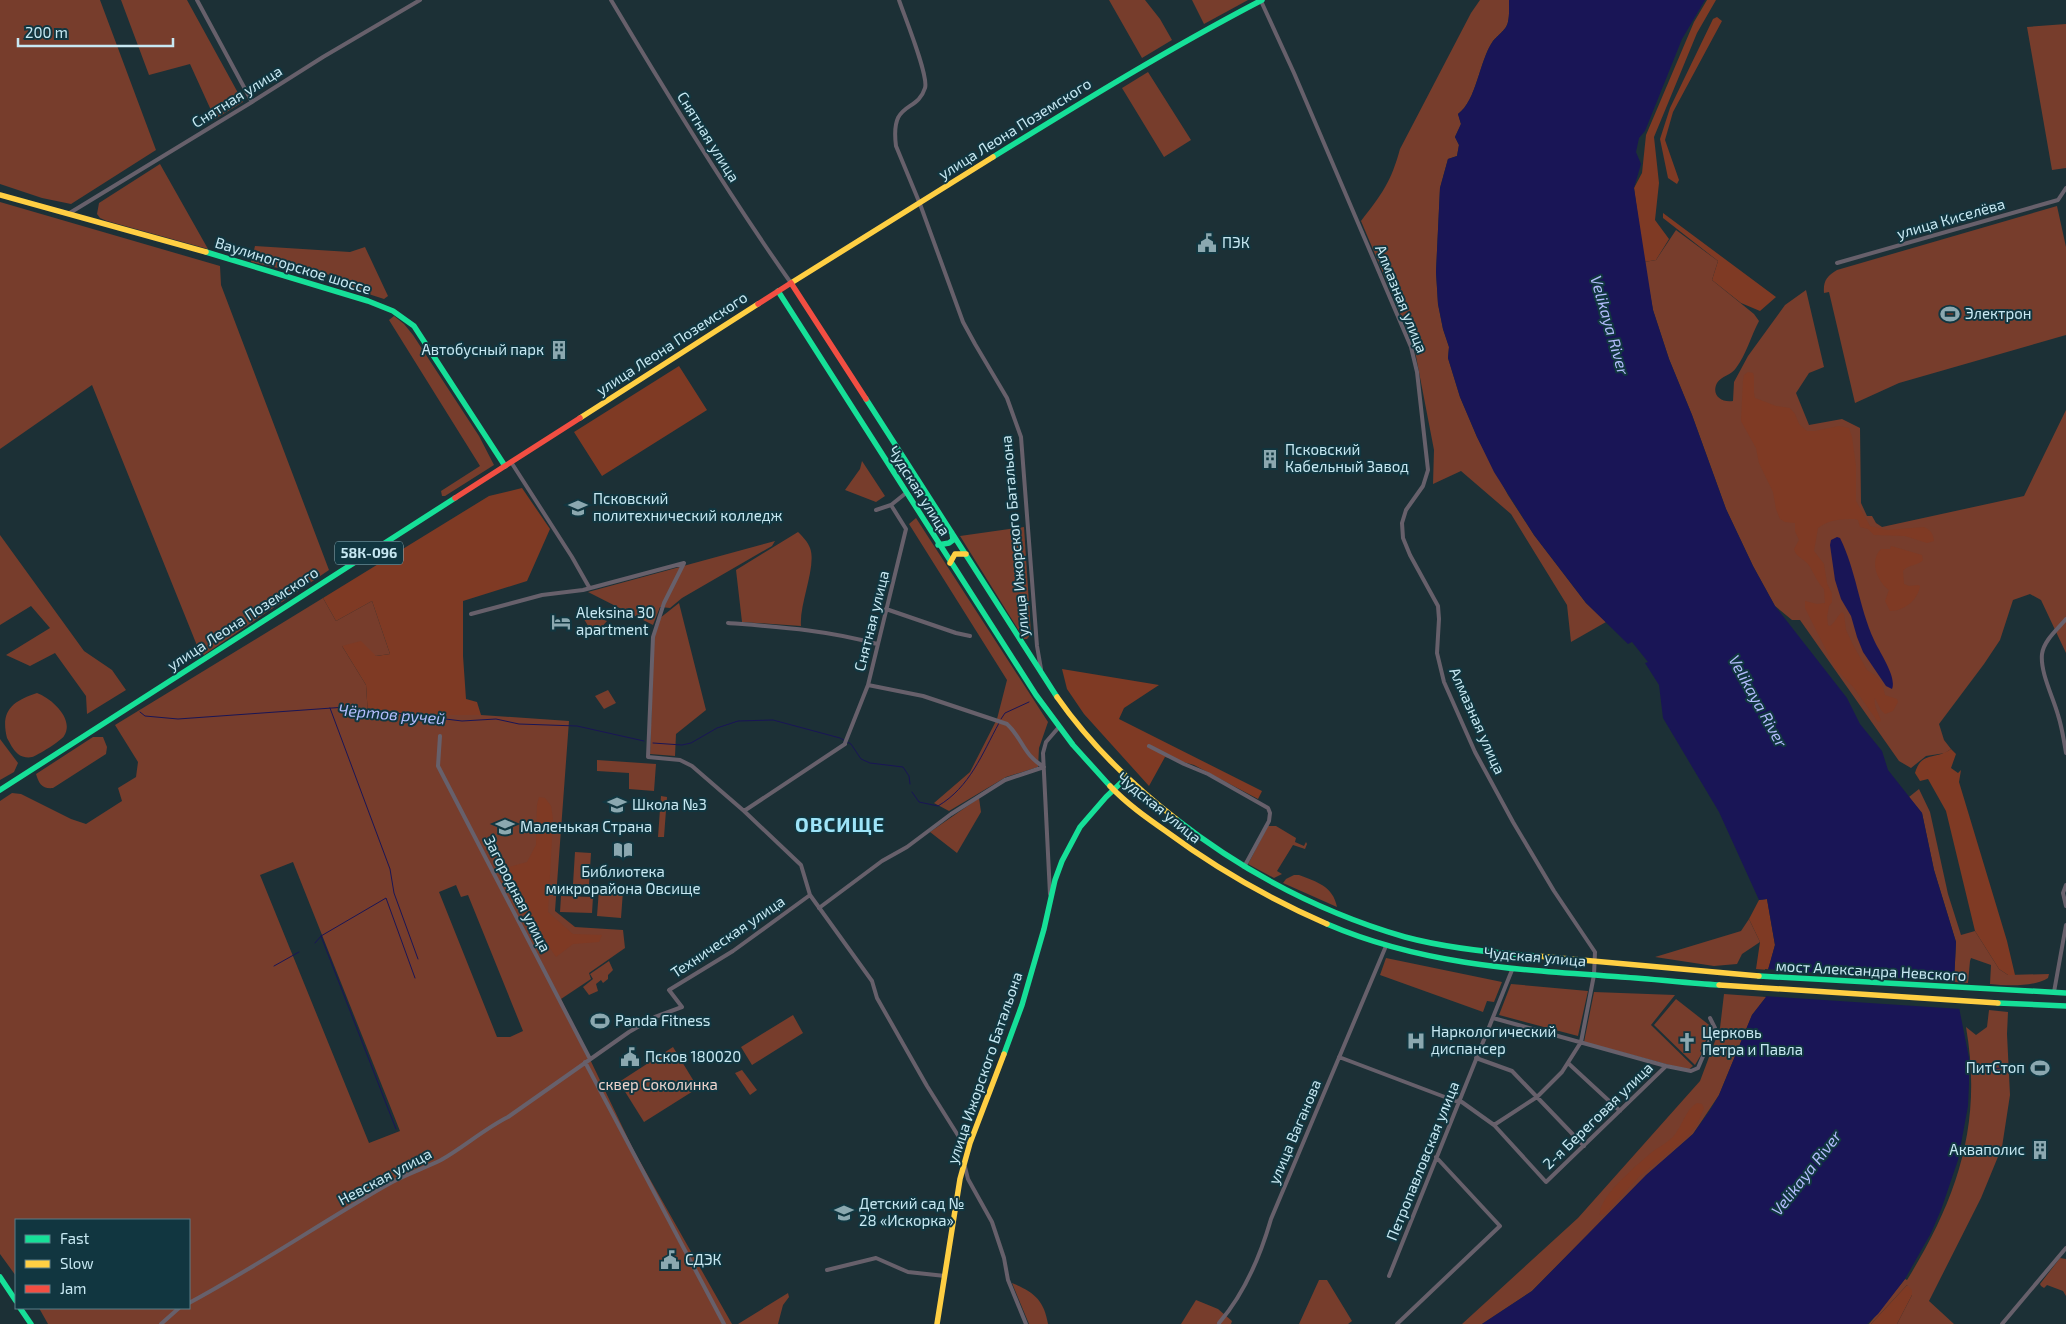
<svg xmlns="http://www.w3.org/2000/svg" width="2066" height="1324" font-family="'Exo 2',sans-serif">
<rect width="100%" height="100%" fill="#1c3036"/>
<!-- green -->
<path fill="#773d2c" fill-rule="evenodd" d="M0 0H100L156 150 71 204 42 198 0 184Z
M121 0H187L243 102 215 119 190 64 149 75Z
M1109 0H1145L1160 19 1172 40 1142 58Z
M1192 0H1248L1204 24Z
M1480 0H1509C1509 7 1510 21 1506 27 1503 32 1497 36 1493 41 1479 61 1477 100 1458 114L1461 124 1455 137 1459 145 1457 156 1448 159 1440 188 1436 272 1438 304 1443 329 1449 347 1448 358 1460 397 1477 437 1508 495 1534 535 1586 603 1606 622 1571 642 1567 605 1511 514 1461 471 1433 484 1434 450 1414 346 1361 221C1382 194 1391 182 1400 149L1471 13Z
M2066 24V168L2052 170 2027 27Z
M1148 72 1191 140 1164 157 1122 88Z
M160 164 208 249 107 221 100 218 97 214 99 203Z
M0 202 220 266 221 285 329 570 204 655 198 648 92 385 0 449Z
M2057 206 2066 247V335L1899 383 1855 403 1829 292 1824 293C1823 281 1827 276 1837 270Z
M1676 230 1718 261 1712 280 1754 314 1759 321C1751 336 1746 355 1736 368 1732 375 1721 376 1717 383 1711 395 1721 403 1733 401L1734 382 1748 356 1785 305 1806 290 1824 367 1809 373 1796 393 1809 425 1842 419 1860 428 1861 503 1867 516H1872L1876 523 1882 527 2024 496 2066 410V653L2041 600 2030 594 2013 600 2000 640 1984 664 1939 724 1944 740 1951 749 1945 753 1926 756 1911 768 1899 761 1800 620H1792L1775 606 1753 566 1726 509 1692 415 1669 359 1653 310 1644 262 1656 260Z
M255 246 350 252 365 247 388 296 384 299 350 288 351 281 294 265 292 271 251 262Z
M394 316 404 324 413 335 479 436 494 465 445 496H442L441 491 480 466 389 320Z
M862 461 885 496 876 502 845 490 860 469Z
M916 518 1048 722 1039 748 1038 767 1006 777 949 811 934 803 970 772 997 719 1007 680 909 524Z
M1024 527 1031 634 1027 639H1024L960 536Z
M798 532C802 536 808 542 810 548 817 566 799 604 801 626L742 622 736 570Z
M0 535 84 651 112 670 126 690 87 714 86 696 55 653 30 666 6 655 50 628 31 606 0 625Z
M775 541 772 546 682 598 670 608 660 607 653 625 588 592Z
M323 598 336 621 372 601 390 654 376 656 342 646 366 685 368 715H481L569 721 555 911 575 927 623 930 625 948 589 973 591 979 561 999 634 1151 732 1324H48L39 1308H189V1220H16V1276L0 1254V801L12 793 21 794 71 819 86 824 122 801 118 788 136 777 138 762 115 725ZM293 862 400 1131 369 1143 260 875ZM456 885 461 897 468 895 523 1031 510 1037H497L439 892Z
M679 603 706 710 676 734 675 756 650 754 654 638 660 618Z
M579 611 607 621 599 630 590 629Z
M608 690 616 703 604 709 595 696Z
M37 693C51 698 75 719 64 736 62 740 37 756 32 757 28 758 21 757 18 754 13 750 10 743 7 738 0 710 13 701 37 693Z
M93 737H103L107 747 106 754 53 788C42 789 39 784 36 774Z
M0 739 18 763 14 772 0 780Z
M597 760 656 764 654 791 629 789V773L597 771Z
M1919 789 1930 812 1948 894 1961 935 1975 931 1999 969 2008 975 2049 974 2048 978C2034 987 2007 986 1990 984L1991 965 1971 958 1970 961 1968 983 1954 982 1956 942 1934 870 1922 813 1909 797Z
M661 796 667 797 664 837H658Z
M979 798 981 812 957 853 930 832Z
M1268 826H1276L1296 838 1295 842 1304 846 1306 842 1307 844 1305 849 1293 845 1277 871 1282 874 1274 878 1248 864Z
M575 852 591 853 589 885 573 884Z
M1294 875H1299C1317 882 1333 886 1337 907L1283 883 1286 879Z
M599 889 623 891 621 918 597 916Z
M561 896 593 897 592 913 560 912Z
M1749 919 1760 942 1742 954 1737 964 1714 966 1655 957 1741 931Z
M1386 958 1502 982 1494 1002 1487 1001 1483 1012 1380 975Z
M609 961 613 970 608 975V979L603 983 601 980 596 984 598 991 589 995 583 987 593 979 590 974Z
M1511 984 1588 991 1578 1036 1499 1015Z
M1594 992 1675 995 1651 1025 1693 1066 1688 1070 1584 1042Z
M1724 994 1766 997 1752 1015 1719 1095 1693 1134 1646 1176 1532 1291 1482 1324H1462L1578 1218 1700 1081 1720 1028Z
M1676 999 1713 1028 1700 1051 1702 1053 1695 1065 1654 1025Z
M1989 1010 2008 1012 2007 1034 2010 1095 2002 1147 1981 1198 1929 1301 1954 1324H1897L1912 1295 1907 1285 1871 1324H1869L1905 1279 1907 1280C1957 1199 1983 1124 1966 1027L1976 1035 1987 1027Z
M793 1015 803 1033 752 1065 741 1047Z
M673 1047 698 1088 644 1122 619 1082Z
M742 1070 757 1090 750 1095 735 1073Z
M2060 1258 2066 1259V1296L2063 1291 2047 1285 2044 1288 2041 1286 2040 1284Z
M1319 1280H1327L1352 1321 1348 1324H1299Z
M1012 1283C1034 1292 1044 1300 1048 1324H1029Z
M788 1293 789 1297 783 1305 778 1324H738Z
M1196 1300 1218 1309 1232 1321 1231 1324H1181Z"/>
<!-- forest -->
<path fill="#7f3a24" d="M1707 0H1716L1697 33 1654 137 1659 183 1655 220 1669 239 1656 260 1644 262 1634 188 1642 173 1646 135 1694 22Z
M1717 17 1722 21 1673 112 1665 140 1679 180 1677 184 1668 178 1660 139 1670 108 1713 19Z
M1663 213 1776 297 1760 311 1741 303 1712 280 1718 261 1663 218Z
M679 366 707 410 602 476 574 432Z
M1748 372 1753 373 1754 376V393L1755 398 1776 406 1790 408 1795 414 1799 424 1807 431H1815L1839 426 1849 428 1852 437 1856 466V501L1870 526 1888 530 1924 527C1931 530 1933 534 1934 541L1927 543 1905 536 1874 535 1868 529 1860 527 1858 520 1855 519C1841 519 1830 519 1818 528L1814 551 1824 564 1827 583 1832 594V602L1829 606 1827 617 1828 625 1830 626C1835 623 1837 616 1842 612L1844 614 1846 630 1852 643 1867 670 1876 676 1882 683 1885 695 1897 699 1898 702 1893 711 1885 714 1881 710 1875 698C1873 707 1879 713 1881 721L1878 722 1854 688 1835 668 1805 608V601L1817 604 1825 603 1824 589C1816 581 1814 572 1808 564 1803 558 1796 557 1794 549L1799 540 1795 531V523L1785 522 1780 519 1776 509 1773 492 1759 463 1756 448 1741 421 1743 381 1744 375Z
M522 488 550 529 527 581 463 601V656L466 699 477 702 481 715H368L366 685 342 646 361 641 376 656 390 654 372 601 336 621 323 598 489 496Z
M1891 546 1922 555 1923 560C1918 566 1908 564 1903 571L1904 584 1909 586 1918 585 1920 586C1918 600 1904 611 1890 611L1885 601 1889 590C1877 581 1869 561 1881 549H1890Z
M1062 669 1159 685 1124 708 1119 719 1262 791 1258 799 1194 765 1165 757 1149 786 1084 714 1067 689Z
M1951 749 1956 754 1951 768 1958 773 1961 770 1959 782 2007 941 2015 975H2008L1999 969 1975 931 1946 811 1928 779 1920 781 1915 773C1921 751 1936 760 1951 749Z
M539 797 545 798 551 806 553 819 548 912 573 934 602 935 599 942 573 944 556 957 544 939 531 930 511 886 509 867 527 862 536 845 537 805Z
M1767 899 1775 945 1768 970 1756 969 1760 942 1749 919 1759 900Z
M1697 1103 1702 1104 1704 1108 1697 1125 1685 1139 1639 1177 1605 1214 1600 1215C1598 1197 1637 1165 1651 1153 1658 1147 1666 1144 1673 1137 1682 1127 1685 1110 1697 1103Z
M1907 1285 1912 1290V1295L1897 1324H1871Z"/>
<!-- water -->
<path fill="#191556" d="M1509 0H1705L1682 39 1645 131 1639 138 1636 152 1641 164 1634 188 1653 310 1669 359 1692 415 1726 509 1753 566 1775 606 1847 698 1860 724 1882 751 1888 770 1922 813 1934 870 1956 942 1954 982 1969 1058V1083L1968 1106 1958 1160 1941 1210 1931 1233 1905 1279 1878 1314 1867 1324H1482L1532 1291 1646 1175 1693 1134 1710 1110 1719 1095 1752 1015 1766 997 1768 970 1775 945 1767 899 1759 900 1719 812 1663 718 1659 685 1645 663 1648 662 1632 642 1628 644 1586 603 1534 535 1494 472 1477 437 1460 397 1448 358 1449 347 1443 329 1438 304 1436 272 1440 188 1448 159 1457 156 1459 145 1455 137 1461 124 1458 114C1477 100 1479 61 1493 41 1497 36 1503 32 1506 27 1510 21 1509 7 1509 0Z
M1837 537 1840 538C1856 570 1859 607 1874 640 1880 653 1897 677 1892 689L1886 686 1863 652 1857 637 1851 616 1841 599 1835 580 1830 545 1831 540Z"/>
<!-- pier -->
<path fill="#1c3036" d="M1765 969 1956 982 1961 1009 1763 996Z"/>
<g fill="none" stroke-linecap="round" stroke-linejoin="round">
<!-- stream -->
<path stroke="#191556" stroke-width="1" d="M330 708 390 869 394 893 418 959
M140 712 145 716 178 719 346 707 462 721 496 719 519 724 577 726 644 741
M1001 719 1005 713 1029 702
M430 724 431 718
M653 743 682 745 691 743 717 728 738 721 773 720 840 738 851 744 861 759 870 763 903 767 909 776 910 784
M912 792 919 802 938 806C970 787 982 754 999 723
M321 936 396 1129
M315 943 321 936 386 898 415 978
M274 966 299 952
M1969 1065 1972 1064 1976 1067 1981 1066 1988 1069 2001 1068"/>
<!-- street -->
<path stroke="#67606b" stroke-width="4" d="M197 0 252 102
M611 0C668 96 726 191 791 283
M899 0C904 15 929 76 925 88 917 114 890 99 896 146L920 204 963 322 975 344 1007 398 1021 437 1037 646 1041 669
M1261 1 1294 73 1411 347 1417 372 1428 470 1423 486 1406 510 1402 523 1403 538 1410 555 1438 606 1439 619 1437 653 1444 682 1475 752 1513 822 1554 891 1595 952 1594 975 1581 1042 1562 1072 1537 1097 1494 1125
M68 214 252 102 323 57 420 0
M1837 263 2058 200 2066 188
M511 462 572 557 589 587
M876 510 891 505 906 493
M684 563 664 603 653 637 648 757 680 760 692 766 744 811 801 865 810 895 872 981 877 998 927 1086 959 1137 970 1143
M886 609 956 633 970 636
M471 614 542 595 583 590 684 563
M2066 619C2058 629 2044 640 2042 654 2040 672 2053 697 2058 715 2062 727 2064 741 2066 753
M728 623C779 627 828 630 877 644
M868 685 923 696 1007 724C1023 739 1023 755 1044 767
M440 736 438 766 590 1059
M845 743 868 685 906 529 891 505
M1149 746 1184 764 1208 774 1268 808 1270 813 1269 821 1244 867
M744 811 845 744
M2066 885 2063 893 2066 906
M1050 894 1043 753 1046 742 1059 727
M819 908 882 861 907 847 951 814 1005 780 1044 767
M2054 992 2066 925
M1493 1018 1666 1066 1691 1071 1698 1068 1715 1028 1710 1018
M1339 1057 1458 1102
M1476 1058 1512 1071 1584 1146
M585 1062 724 1324
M1568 1063 1620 1111
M1459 1100 1494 1125 1546 1182 1666 1066
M965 1167 968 1179 992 1222 1004 1258 1008 1280 1026 1324
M827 1270 876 1258 908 1272 945 1276
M1389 1276 1512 970
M189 1303C256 1267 319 1224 385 1186 403 1175 423 1169 441 1160 464 1147 484 1129 508 1117L629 1032 655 1017 682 1007 669 990 733 951 810 895
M1219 1323C1245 1293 1260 1257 1271 1219L1386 946
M161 1324 179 1308
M1397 1324 1500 1226 1436 1157
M2002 1324 2066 1248"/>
<!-- fast -->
<path stroke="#16e098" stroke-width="5.5" d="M993 157C1082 102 1170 48 1262 0
M206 252 368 301 393 311 414 326 505 466
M778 291 1036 695 1073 745 1110 786
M866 399 1057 697
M938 545 949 543 953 540 952 533
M0 790 455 498
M1176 819C1244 872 1322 913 1405 937 1446 948 1494 953 1537 956
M1327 924C1422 965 1520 970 1621 977 1654 979 1686 983 1719 985
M1759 976 2066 993
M1998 1003 2066 1006
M1004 1054 1022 1005 1044 929 1055 880 1062 861 1080 827 1106 797 1126 778
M0 1277 16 1301
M20 1308 31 1324"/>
<!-- slow -->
<path stroke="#ffcf43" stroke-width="5.5" d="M0 195 206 252
M791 283 993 157
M580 418 758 304
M950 563 955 554H966
M1057 697C1090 744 1131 784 1176 819
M1110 786C1127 804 1147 818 1167 832 1217 869 1270 899 1327 924
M1537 956 1759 976
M1719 985 1998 1003
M937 1324 960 1179 970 1143 1004 1054"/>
<!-- jam -->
<path stroke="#f24e42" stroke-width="5.5" d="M758 304 791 283 866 399
M455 498 580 418"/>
</g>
<!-- icons -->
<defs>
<g id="civic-bare" transform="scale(1.5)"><path d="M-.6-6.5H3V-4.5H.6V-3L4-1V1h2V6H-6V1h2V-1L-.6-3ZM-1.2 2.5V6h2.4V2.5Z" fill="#8ba8b0" stroke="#113640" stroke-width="2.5" paint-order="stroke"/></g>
<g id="stadium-bare" transform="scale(1.5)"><path d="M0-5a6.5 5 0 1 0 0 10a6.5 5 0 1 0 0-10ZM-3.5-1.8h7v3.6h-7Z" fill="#8ba8b0" stroke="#113640" stroke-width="2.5" paint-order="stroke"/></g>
<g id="building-bare" transform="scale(1.5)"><path d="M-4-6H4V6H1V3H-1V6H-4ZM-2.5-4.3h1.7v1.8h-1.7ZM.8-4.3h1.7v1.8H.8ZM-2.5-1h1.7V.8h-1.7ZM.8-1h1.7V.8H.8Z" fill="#8ba8b0" stroke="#113640" stroke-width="2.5" paint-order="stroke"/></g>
<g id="university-bare" transform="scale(1.5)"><path d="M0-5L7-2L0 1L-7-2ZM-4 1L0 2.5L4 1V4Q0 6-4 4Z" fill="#8ba8b0" stroke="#113640" stroke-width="2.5" paint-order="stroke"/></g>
<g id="hotel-bare" transform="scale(1.5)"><path d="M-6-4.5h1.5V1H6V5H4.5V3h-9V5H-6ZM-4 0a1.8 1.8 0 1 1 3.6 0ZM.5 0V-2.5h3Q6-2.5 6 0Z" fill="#8ba8b0" stroke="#113640" stroke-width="2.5" paint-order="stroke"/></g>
<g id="school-bare" transform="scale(1.5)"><path d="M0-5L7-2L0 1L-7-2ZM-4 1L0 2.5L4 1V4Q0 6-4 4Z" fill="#8ba8b0" stroke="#113640" stroke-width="2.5" paint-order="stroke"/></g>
<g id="library-bare" transform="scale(1.5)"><path d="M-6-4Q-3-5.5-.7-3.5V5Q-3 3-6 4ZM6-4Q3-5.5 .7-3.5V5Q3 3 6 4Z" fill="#8ba8b0" stroke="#113640" stroke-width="2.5" paint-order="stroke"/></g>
<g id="hospital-bare" transform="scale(1.5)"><path d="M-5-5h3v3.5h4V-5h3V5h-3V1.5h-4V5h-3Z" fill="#8ba8b0" stroke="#113640" stroke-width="2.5" paint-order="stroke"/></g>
<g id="church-bare" transform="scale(1.5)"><path d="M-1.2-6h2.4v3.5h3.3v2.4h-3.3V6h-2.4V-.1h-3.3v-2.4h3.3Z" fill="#8ba8b0" stroke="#113640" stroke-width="2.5" paint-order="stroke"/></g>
</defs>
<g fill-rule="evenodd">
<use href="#civic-bare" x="1207" y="243"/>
<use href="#stadium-bare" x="1950" y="314"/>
<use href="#building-bare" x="559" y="350"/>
<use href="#building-bare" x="1270" y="459"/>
<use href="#university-bare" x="578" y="508"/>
<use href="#hotel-bare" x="561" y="622"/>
<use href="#school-bare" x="617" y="805"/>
<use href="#school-bare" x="505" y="827"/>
<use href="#library-bare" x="623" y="850"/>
<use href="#stadium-bare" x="600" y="1021"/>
<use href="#hospital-bare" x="1416" y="1041"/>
<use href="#church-bare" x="1687" y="1042"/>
<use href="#civic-bare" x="630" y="1057"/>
<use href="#stadium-bare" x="2040" y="1068"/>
<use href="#building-bare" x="2040" y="1150"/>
<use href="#school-bare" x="844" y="1213"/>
<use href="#civic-bare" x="670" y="1260"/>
</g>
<g text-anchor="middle" stroke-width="4" stroke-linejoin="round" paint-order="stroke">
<!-- shield labels -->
<rect fill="#113640" stroke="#90b3bd" stroke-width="1" x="335" y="541.5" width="68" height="23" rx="4"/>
<g font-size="14" font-weight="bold" fill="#c7e8f2">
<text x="369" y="558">58К-096</text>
</g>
<!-- street labels -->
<g font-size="15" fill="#c7e8f2" stroke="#113640">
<text transform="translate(237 97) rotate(-32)" y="5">Снятная улица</text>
<text transform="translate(1015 129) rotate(-32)" y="5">улица Леона Поземского</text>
<text transform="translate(708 137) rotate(58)" y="5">Снятная улица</text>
<text transform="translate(1951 219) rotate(-16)" y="5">улица Киселёва</text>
<text transform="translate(293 266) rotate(17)" y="5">Ваулиногорское шоссе</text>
<text transform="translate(1401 299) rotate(68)" y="5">Алмазная улица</text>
<text transform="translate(672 344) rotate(-33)" y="5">улица Леона Поземского</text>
<text transform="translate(919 491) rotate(58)" y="5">Чудская улица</text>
<text transform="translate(1015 536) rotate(-95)" y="5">улица Ижорского Батальона</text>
<text transform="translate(243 619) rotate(-33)" y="5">улица Леона Поземского</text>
<text transform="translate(872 621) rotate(-76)" y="5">Снятная улица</text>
<text transform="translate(1477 721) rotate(66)" y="5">Алмазная улица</text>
<text transform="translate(1159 808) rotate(39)" y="5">Чудская улица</text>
<text transform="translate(517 894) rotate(63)" y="5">Загородная улица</text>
<text transform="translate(728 937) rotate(-34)" y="5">Техническая улица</text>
<text transform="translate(1535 957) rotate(5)" y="5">Чудская улица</text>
<text transform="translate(1871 971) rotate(3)" y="5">мост Александра Невского</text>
<text transform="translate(985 1068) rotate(-71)" y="5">улица Ижорского Батальона</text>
<text transform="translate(1598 1116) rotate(-44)" y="5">2-я Береговая улица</text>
<text transform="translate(1295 1132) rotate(-67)" y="5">улица Ваганова</text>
<text transform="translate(1423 1161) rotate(-68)" y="5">Петропавловская улица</text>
<text transform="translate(385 1177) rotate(-28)" y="5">Невская улица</text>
</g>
<!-- poi labels -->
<g font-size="15" fill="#c7e8f2" stroke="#113640" text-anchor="start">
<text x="1222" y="248">ПЭК</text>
<text x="1965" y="319">Электрон</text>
<text x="544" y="355" text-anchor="end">Автобусный парк</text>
<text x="1285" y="455">Псковский<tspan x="1285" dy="17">Кабельный Завод</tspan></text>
<text x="593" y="504">Псковский<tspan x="593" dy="17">политехнический колледж</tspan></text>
<text x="576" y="618">Aleksina 30<tspan x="576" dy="17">apartment</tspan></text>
<text x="632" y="810">Школа №3</text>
<text x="520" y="832">Маленькая Страна</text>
<text x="623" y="877" text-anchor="middle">Библиотека<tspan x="623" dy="17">микрорайона Овсище</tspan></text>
<text x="615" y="1026">Panda Fitness</text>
<text x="1431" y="1037">Наркологический<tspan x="1431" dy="17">диспансер</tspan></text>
<text x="1702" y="1038">Церковь<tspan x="1702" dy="17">Петра и Павла</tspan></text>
<text x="645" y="1062">Псков 180020</text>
<text x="2025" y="1073" text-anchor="end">ПитСтоп</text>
<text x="2025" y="1155" text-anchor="end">Акваполис</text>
<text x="859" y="1209">Детский сад №<tspan x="859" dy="17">28 «Искорка»</tspan></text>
<text x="685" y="1265">СДЭК</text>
</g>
<!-- park labels -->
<g font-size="15" fill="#efd5ce" stroke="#113640">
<text x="658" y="1090">сквер Соколинка</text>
</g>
<!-- water labels -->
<g font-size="16" font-style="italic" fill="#b2bcfb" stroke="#113640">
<text transform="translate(1610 325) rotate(74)" y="6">Velikaya River</text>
<text transform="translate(1758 701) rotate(61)" y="6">Velikaya River</text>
<text transform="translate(392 714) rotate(5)" y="6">Чёртов ручей</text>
<text transform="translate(1806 1173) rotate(-52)" y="6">Velikaya River</text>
</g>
<!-- district labels -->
<g font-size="20" font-weight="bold" letter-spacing="1" fill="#9ee4f8" stroke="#113640">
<text x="840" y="832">ОВСИЩЕ</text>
</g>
</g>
<!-- legend -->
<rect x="15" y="1219" width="175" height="90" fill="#113640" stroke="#5a7d87"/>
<rect x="25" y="1235" width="25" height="8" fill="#16e098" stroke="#5a7d87"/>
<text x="60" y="1244" font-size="15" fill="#c7e8f2">Fast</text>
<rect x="25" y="1260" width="25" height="8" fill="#ffcf43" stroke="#5a7d87"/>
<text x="60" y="1269" font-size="15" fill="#c7e8f2">Slow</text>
<rect x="25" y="1285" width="25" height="8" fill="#f24e42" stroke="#5a7d87"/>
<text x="60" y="1294" font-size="15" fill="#c7e8f2">Jam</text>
<!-- scale -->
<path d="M18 38v8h155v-8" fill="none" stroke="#c7e8f2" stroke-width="2.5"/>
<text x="25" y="38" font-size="15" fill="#c7e8f2" stroke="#113640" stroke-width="4" paint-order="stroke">200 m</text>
</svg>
